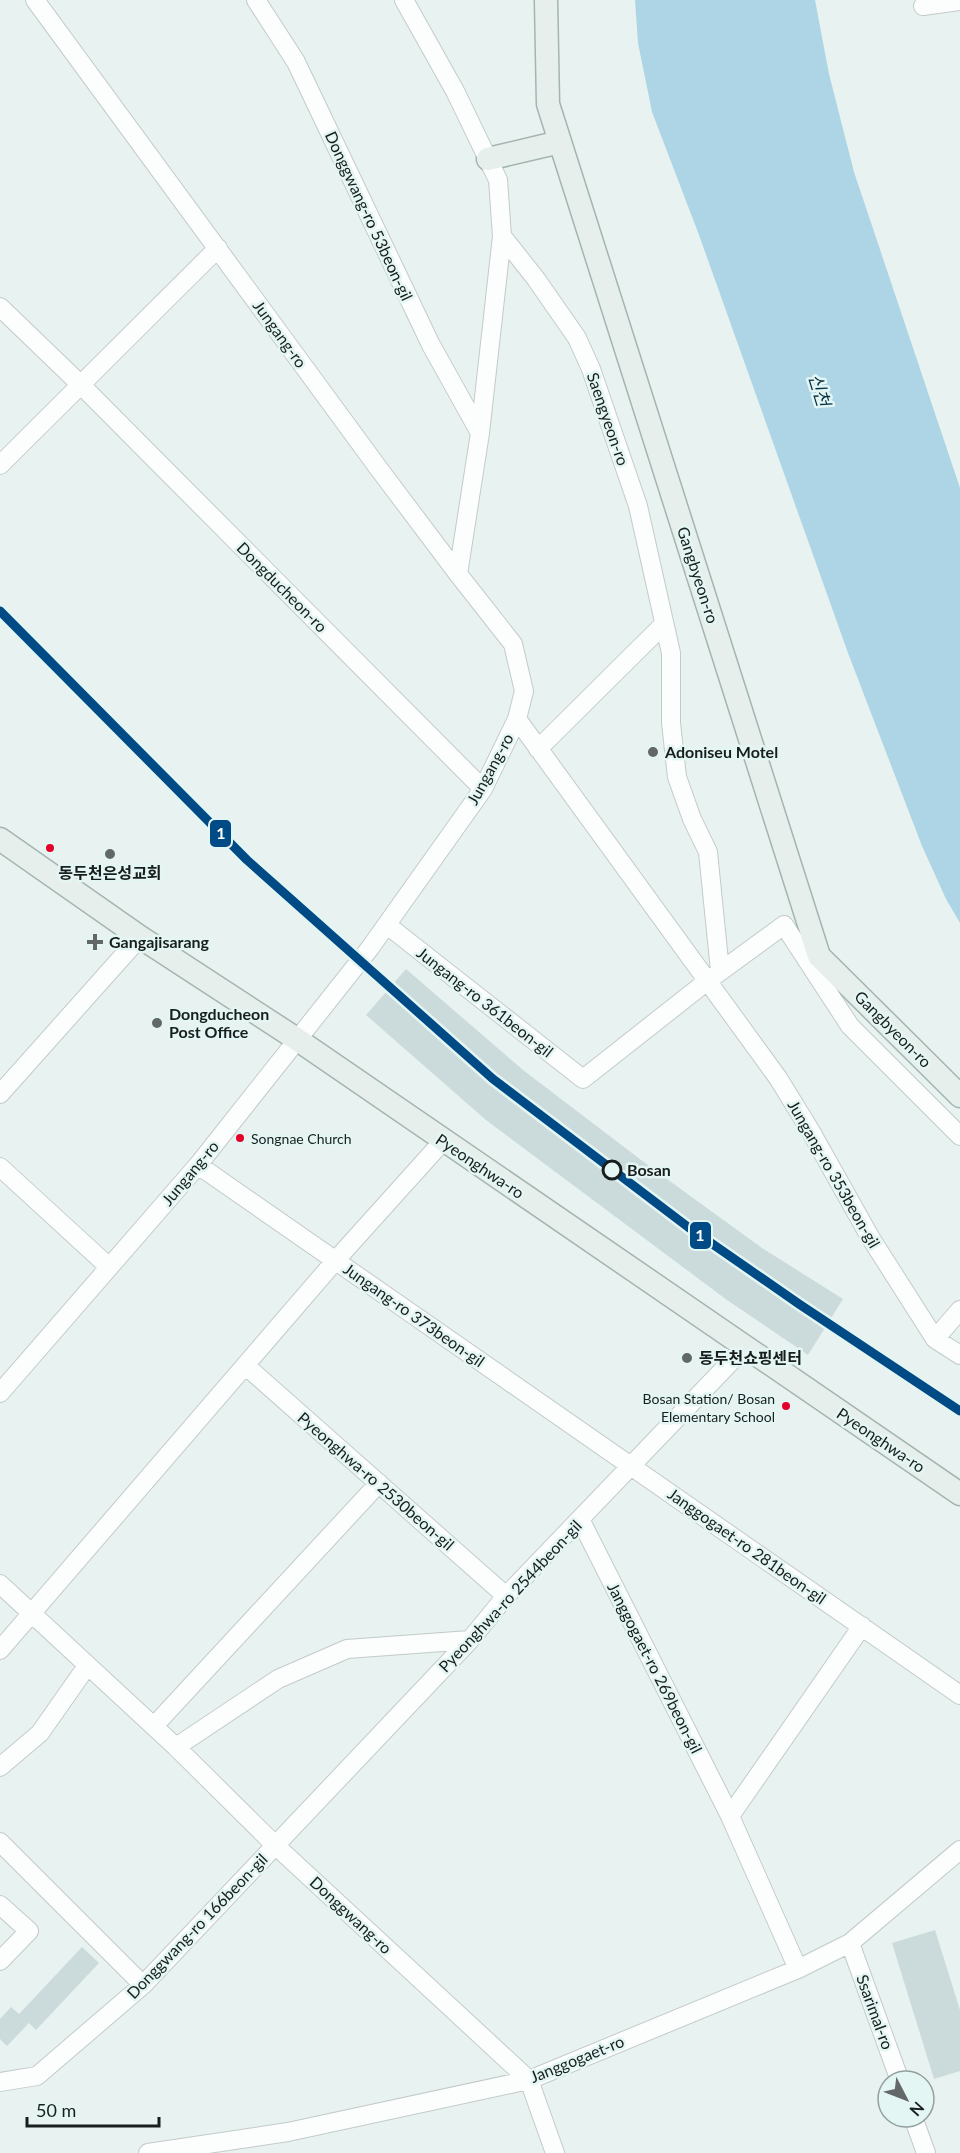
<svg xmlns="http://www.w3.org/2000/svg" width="960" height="2153" font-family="Lato,'Noto Sans KR',sans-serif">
<rect width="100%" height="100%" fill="#e8f2f0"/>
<!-- water -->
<path fill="#aed5e6" d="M635 0H815L829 74 854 172 960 488V923L946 899 922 846 848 653 699 235 652 112 638 43Z"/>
<!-- building -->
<path fill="#cbdbdc" d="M406 969 523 1070 649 1166 762 1248 843 1299 808 1355 727 1300 486 1120 366 1015Z
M935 1930 960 2010V2071L934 2079 892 1943Z
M82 1947 99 1963 36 2030 29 2023 7 2046 0 2039V2019L11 2007 19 2014Z"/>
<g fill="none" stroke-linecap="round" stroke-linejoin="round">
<!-- minor casing -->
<g stroke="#c3cbca" stroke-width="20">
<path id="minor" d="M256 0 296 62 431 345 480 433
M404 0 455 91 498 180 502 236 480 433 458 574
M923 6 960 1
M502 236 536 279 577 338 591 369 638 506 671 653V723L677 777 692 819 708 852 720 971
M0 307 81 385 483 789
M0 465 218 248
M517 719 778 1078 810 1130 870 1237 935 1339 960 1310
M538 749 664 624
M387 925 583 1079 706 982 784 925 850 1026 960 1136
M0 1094 140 937
M198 1165 960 1695
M0 1167 109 1267
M935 1339 960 1355
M246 1366 506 1596
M0 1393 198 1165 370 948 483 789 517 719 524 691 513 644 458 574 379 469 35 0
M580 1519 730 1816 798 1969
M0 1584 176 1747 275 1845 529 2080 555 2153
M0 1650 335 1261 443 1141
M154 1726 379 1483
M176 1747 278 1679 347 1649 470 1640
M0 1767 40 1733 87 1666
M730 1816 862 1626
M0 1842 143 1985
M0 1905 29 1931 0 1961
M850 1943 900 2081
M0 2082 37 2076 143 1985 470 1640 506 1596 745 1347
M913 2117 926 2153
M148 2153 288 2132 529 2080 798 1969 850 1943 960 1850"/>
</g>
<!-- major casing -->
<g stroke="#a4b5af" stroke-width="25">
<path id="major" d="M546 0 548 104 819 956 960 1096
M488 159 560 142
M0 839 140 937 298 1040 960 1494"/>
</g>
<!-- minor -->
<use href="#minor" stroke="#fcfdfd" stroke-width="18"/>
<!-- major -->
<use href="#major" stroke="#e6efec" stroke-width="22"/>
<!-- metro-1 casing -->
<g stroke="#e4f6f3" stroke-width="14">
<path id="metro-1" d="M0 611 247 860 493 1079 688 1227 799 1304 960 1411"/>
</g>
<!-- metro-1 -->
<use href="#metro-1" stroke="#004a85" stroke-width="9"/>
</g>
<!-- markers -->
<g fill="#616867" stroke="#e4f6f3" stroke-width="2">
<circle cx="653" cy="752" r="6"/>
<circle cx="110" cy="854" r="6"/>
<path d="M92 933h6v6h6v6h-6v6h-6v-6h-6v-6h6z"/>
<circle cx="157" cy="1023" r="6"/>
<circle cx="687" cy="1358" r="6"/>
</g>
<g fill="#e4002b" stroke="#e4f6f3" stroke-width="2">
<circle cx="50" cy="848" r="5"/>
<circle cx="240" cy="1138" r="5"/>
<circle cx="786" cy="1406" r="5"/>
</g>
<circle fill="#e4f6f3" stroke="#181e1d" stroke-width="3" cx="612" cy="1170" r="9"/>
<g text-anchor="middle" stroke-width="5" stroke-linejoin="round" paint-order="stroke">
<!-- bus labels -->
<g font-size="14" fill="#181e1d" stroke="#e4f6f3" text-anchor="start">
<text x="251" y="1144">Songnae Church</text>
<text x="775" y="1404" text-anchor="end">Bosan Station/ Bosan<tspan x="775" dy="18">Elementary School</tspan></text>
</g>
<!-- street labels -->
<g font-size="16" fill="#181e1d" stroke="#e4f6f3">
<text transform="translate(369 216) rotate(65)" y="6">Donggwang-ro 53beon-gil</text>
<text transform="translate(280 334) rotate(54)" y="6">Jungang-ro</text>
<text transform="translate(608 419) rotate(71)" y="6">Saengyeon-ro</text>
<text transform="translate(698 575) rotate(72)" y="6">Gangbyeon-ro</text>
<text transform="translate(282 587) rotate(45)" y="6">Dongducheon-ro</text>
<text transform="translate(490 769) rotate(-61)" y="6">Jungang-ro</text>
<text transform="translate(485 1002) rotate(38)" y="6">Jungang-ro 361beon-gil</text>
<text transform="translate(893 1029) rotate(45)" y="6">Gangbyeon-ro</text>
<text transform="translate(480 1166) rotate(34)" y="6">Pyeonghwa-ro</text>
<text transform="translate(190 1173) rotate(-50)" y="6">Jungang-ro</text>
<text transform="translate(834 1174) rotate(60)" y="6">Jungang-ro 353beon-gil</text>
<text transform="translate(414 1315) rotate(35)" y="6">Jungang-ro 373beon-gil</text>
<text transform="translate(881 1440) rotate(34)" y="6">Pyeonghwa-ro</text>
<text transform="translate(376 1481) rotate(41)" y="6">Pyeonghwa-ro 2530beon-gil</text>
<text transform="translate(747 1546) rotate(35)" y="6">Janggogaet-ro 281beon-gil</text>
<text transform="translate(510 1596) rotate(-47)" y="6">Pyeonghwa-ro 2544beon-gil</text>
<text transform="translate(655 1668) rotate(63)" y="6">Janggogaet-ro 269beon-gil</text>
<text transform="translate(351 1915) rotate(43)" y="6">Donggwang-ro</text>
<text transform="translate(197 1926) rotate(-46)" y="6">Donggwang-ro 166beon-gil</text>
<text transform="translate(875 2012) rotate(70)" y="6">Ssarimal-ro</text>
<text transform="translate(577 2059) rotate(-22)" y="6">Janggogaet-ro</text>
</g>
<!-- poi labels -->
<g font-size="16" font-weight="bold" fill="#181e1d" stroke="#e4f6f3" text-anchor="start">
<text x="665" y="758">Adoniseu Motel</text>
<text x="110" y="879" text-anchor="middle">동두천은성교회</text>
<text x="109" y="948">Gangajisarang</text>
<text x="169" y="1020">Dongducheon<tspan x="169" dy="18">Post Office</tspan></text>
<text x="699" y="1364">동두천쇼핑센터</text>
</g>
<!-- stop labels -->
<g font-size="16" font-weight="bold" fill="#181e1d" stroke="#e4f6f3" text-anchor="start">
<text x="627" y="1176">Bosan</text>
</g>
<!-- water labels -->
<g font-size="18" font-style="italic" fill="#043144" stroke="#e4f6f3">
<text transform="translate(819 390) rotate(73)" y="6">신천</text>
</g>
</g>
<g stroke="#e4f6f3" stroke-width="2">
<rect x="209" y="819" width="23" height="29" rx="6" fill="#004a85"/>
<rect x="689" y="1221" width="23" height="29" rx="6" fill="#004a85"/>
</g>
<g font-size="16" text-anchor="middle" font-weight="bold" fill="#fff">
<text x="221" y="839">1</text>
<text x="700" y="1241">1</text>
</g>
<!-- north arrow -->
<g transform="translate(906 2099) rotate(132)"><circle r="28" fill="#e4f6f3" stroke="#92a09d" stroke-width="1.5"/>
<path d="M0-4.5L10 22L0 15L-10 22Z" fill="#616867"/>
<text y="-9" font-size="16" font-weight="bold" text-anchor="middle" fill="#181e1d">N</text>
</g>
<!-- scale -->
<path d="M27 2117v9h132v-9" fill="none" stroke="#181e1d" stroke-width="3"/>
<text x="36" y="2117" font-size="18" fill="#181e1d" stroke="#e4f6f3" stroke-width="4.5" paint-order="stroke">50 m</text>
</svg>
